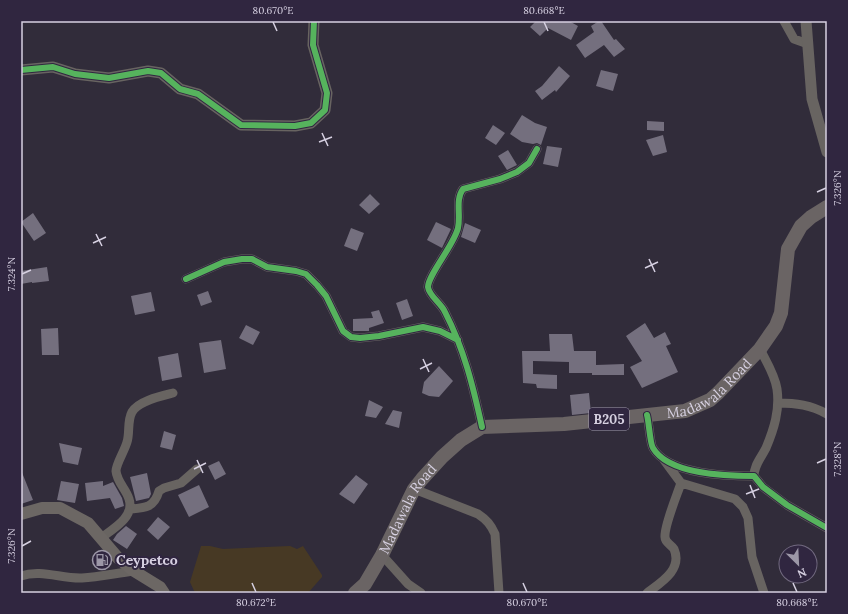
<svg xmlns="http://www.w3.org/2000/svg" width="848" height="614" font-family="Lora,serif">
<rect width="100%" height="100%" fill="#312c3a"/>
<!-- green -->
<path fill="#473924" d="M201 546H210L223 549 290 546 297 549 303 546 322 575V577L308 593H195L190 582Z"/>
<!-- building -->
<path fill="#746f7e" d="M536 21H569L578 26 571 40 548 28 540 36 530 27Z
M599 21H601L614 40 616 39 625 49 614 57 604 45 585 58 576 45 594 32 591 26Z
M559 66 570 76 556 92 555 90 542 100 535 91 542 86Z
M601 70 618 74 613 91 596 86Z
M522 115 535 123 547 127 541 145 537 143 533 144 522 142 510 134Z
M647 121 664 122V131L647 130Z
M493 125 505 133 496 145 485 138Z
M663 135 667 152 653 156 646 140Z
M547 146 562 148 558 167 543 164Z
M508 150 517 165 507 170 498 156Z
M370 194 380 204 369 214 359 205Z
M33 213 46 233 34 241 21 222Z
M436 222 451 229 442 248 427 240Z
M465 223 481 230 475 243 461 237Z
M351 228 364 233 357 251 344 246Z
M47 267 49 281 32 283V282L21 284V271Z
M208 291 212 302 201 306 197 295Z
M151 292 155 311 135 315 131 296Z
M407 299 413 316 402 320 396 303Z
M379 310 384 323 369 328V331H353V319L373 318 371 312Z
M645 323 654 338 665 332 671 344 666 346 678 372 642 388 630 367 642 361 626 336Z
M246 325 260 332 253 345 239 338Z
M58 328 59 355H42L41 329Z
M549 334H572L574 351H596V365L624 364V375H592V373H569V362L533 361V374L557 375V389L537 388 536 384 523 383 522 351H550Z
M221 340 226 369 204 373 199 343Z
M178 353 182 377 162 381 158 357Z
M439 366 453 381 439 397 429 396 422 393 424 382Z
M589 393 591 413 572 415 570 395Z
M369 400 383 407 376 418 365 416Z
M393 410 402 412 399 428 385 424Z
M164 431 176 435 172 450 160 447Z
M59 443 82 448 78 465 63 462Z
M219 461 226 474 215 480 208 466Z
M21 470 33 500 21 504Z
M147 473 151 494 149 498 136 501 130 477Z
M356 475 368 484 354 504 339 494Z
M61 481 79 484 75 503 57 500Z
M103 481V486L113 482 122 498 124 506 115 509 110 498 87 501 85 483Z
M199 485 209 507 189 517 178 495Z
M158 517 170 527 158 540 147 530Z
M126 526 137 534 127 549 113 540 117 534Z"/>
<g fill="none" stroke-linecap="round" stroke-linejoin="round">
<!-- minor -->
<path stroke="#686461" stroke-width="9" d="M784 21 794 39 808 44
M186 279 224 262 242 259H252L267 267 296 271 306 274 317 285 326 296 343 331 351 337 360 338 379 336 423 327 440 331 458 340
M778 403C796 403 811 405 827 414
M647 415C649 422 650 444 653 448 669 475 727 476 754 476L763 487 787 505 827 528
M482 427C473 386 464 349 445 312 441 303 429 296 428 287 428 275 454 245 458 228 461 215 455 200 463 189L500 179 517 172 529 163 537 149
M664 460 681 483 735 499 743 507 748 518 752 557 764 593
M754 476C754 465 761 458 766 448 774 429 780 410 777 389 775 375 766 361 760 349
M414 489 478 514C487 520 491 525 495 534L499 593
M130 509C145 508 154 508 159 491L164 488 181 483 197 469
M101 538C113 529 135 517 129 499 126 489 117 482 116 471 116 464 125 450 127 442 130 433 127 421 132 412 138 401 161 396 173 393
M382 555 408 584 421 593
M21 576C41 569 62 579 82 578 99 577 117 573 134 571
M647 593C660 583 683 570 674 549 671 544 665 543 665 537 664 526 677 495 681 483"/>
<!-- tertiary -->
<path stroke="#686461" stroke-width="11" d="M806 21 812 99 827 152
M21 70 53 67 75 74 109 78 148 71 161 73 180 89 198 94 241 125 295 126 311 123 325 110 327 93 313 45 314 21"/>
<!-- secondary -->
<path stroke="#6c6764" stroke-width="12" d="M21 514 42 508H60L73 515 88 523 118 558 134 571 160 587 164 593"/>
<!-- primary -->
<path stroke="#6a6464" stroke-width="14" id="s1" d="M355 593 365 584 382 555 414 489 422 479 442 457 461 440 482 427 564 424 685 411 710 400 718 393 760 349 776 326 781 313 788 249 801 226 811 217 827 207"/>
<!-- cycleway casing -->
<g stroke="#302640" stroke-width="8">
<path id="cycleway" d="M21 70 53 67 75 74 109 78 148 71 161 73 180 89 198 94 241 125 295 126 311 123 325 110 327 93 313 45 314 21
M186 279 224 262 242 259H252L267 267 296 271 306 274 317 285 326 296 343 331 351 337 360 338 379 336 423 327 440 331 458 340
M647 415C649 422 650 444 653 448 669 475 727 476 754 476L763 487 787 505 827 528
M482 427C473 386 464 349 445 312 441 303 429 296 428 287 428 275 454 245 458 228 461 215 455 200 463 189L500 179 517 172 529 163 537 149"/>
</g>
<!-- cycleway -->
<use href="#cycleway" stroke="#56b35d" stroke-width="6"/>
</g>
<!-- ticks -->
<path fill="none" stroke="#d6d0e1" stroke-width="1.5" d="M273 22 277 31M544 22 548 31M322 133 328 146M319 142 332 137M817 192 826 188M96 234 102 246M93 243 106 237M649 259 655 272M645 268 658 262M22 274 31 270M423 359 429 372M420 369 432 363M197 460 203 473M817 463 826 459M194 469 206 463M750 485 755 498M746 494 759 489M22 546 31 541M252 583 256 592M523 583 527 592M793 583 797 592"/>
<!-- icons -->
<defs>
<g id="fuel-ring" transform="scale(1)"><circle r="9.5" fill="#302640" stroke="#9c97a7" stroke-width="1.5"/><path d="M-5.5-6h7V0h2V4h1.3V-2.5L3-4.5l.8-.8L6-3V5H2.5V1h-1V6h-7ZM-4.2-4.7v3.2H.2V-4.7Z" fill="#9c97a7"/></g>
</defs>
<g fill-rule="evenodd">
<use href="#fuel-ring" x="102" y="560"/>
</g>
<g text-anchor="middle" stroke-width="4" stroke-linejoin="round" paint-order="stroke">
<!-- shield labels -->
<rect fill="#302640" stroke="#a49db1" stroke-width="1" x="589" y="408" width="40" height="22" rx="3"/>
<g font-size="13" font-weight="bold" fill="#d6d0e1">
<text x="609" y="424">B205</text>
</g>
<!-- street labels -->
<g font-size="14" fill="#d6d0e1" stroke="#302640">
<text dy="5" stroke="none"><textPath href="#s1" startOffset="449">Madawala Road</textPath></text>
<text dy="5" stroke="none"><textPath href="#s1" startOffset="100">Madawala Road</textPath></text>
</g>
<!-- poi labels -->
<g font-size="14" font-weight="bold" fill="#d6d0e1" stroke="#302640" text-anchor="start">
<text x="116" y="565">Ceypetco</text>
</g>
</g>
<!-- border -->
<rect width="848" height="614" fill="none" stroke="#302640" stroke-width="44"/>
<!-- north arrow -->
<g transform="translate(798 564) rotate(156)"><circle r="19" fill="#302640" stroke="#726a80"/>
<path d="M0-3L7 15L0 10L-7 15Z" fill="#9c97a7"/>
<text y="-6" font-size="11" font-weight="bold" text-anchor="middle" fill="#d6d0e1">N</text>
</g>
<rect x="22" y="22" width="804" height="570" fill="none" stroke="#d6d0e1" stroke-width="1.5"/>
<g font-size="10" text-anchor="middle" fill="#d6d0e1">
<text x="273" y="14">80.670°E</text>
<text x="544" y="14">80.668°E</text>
<text transform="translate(837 188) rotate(-90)" y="4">7.326°N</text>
<text transform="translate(11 274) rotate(-90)" y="4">7.324°N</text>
<text transform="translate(837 459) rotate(-90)" y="4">7.328°N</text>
<text transform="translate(11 546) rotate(-90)" y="4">7.326°N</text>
<text x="256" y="606">80.672°E</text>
<text x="527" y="606">80.670°E</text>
<text x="797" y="606">80.668°E</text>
</g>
</svg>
